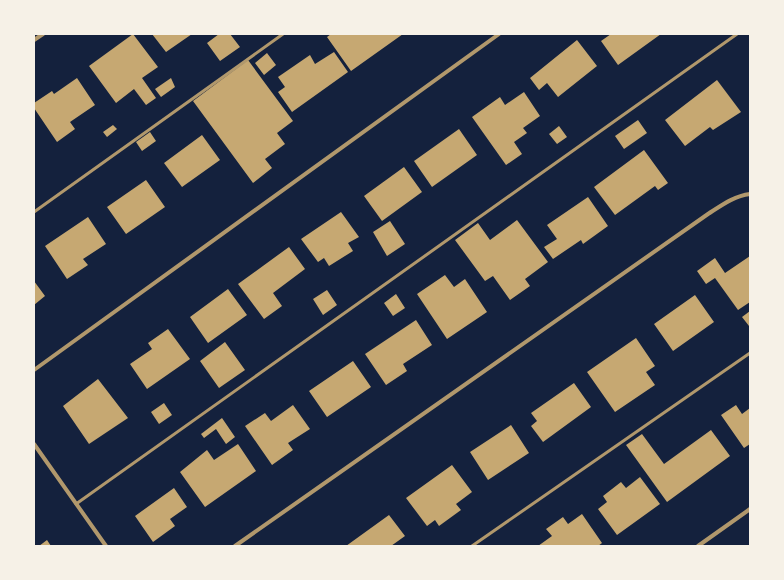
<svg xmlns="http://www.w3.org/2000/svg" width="784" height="580" viewBox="0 0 784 580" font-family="'Space Grotesk',sans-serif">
<rect width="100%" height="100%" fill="#14213d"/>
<path fill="#c6a872" d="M133 34 158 67 142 78 156 98 146 105 134 89 116 103 89 66Z
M152 34H192L166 52Z
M219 34H230L240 47 220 61 207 43Z
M331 34H403L351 71 327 37Z
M611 34H661L618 65 601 41Z
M577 40 597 66 558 97 547 83 539 90 530 78Z
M334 52 348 72 292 112 278 92 285 87 278 77 310 55 315 64Z
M267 53 276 65 264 75 255 63Z
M248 60 293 121 277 133 285 144 265 159 272 168 253 183 193 101Z
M77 78 95 105 70 122 75 129 57 142 34 108V103L52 91 54 94Z
M171 78 175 87 161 97 155 89Z
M717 80 741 112 713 130 710 127 685 146 665 120Z
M524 92 540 116 523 128 527 133 514 142 522 154 506 165 472 117 500 97 505 105Z
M638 120 647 133 624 149 615 136Z
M113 125 117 129 107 137 103 132Z
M559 126 567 137 557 144 549 134Z
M459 129 477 155 432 187 414 161Z
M150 132 156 141 142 151 136 142Z
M202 135 220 160 182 187 164 163Z
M644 150 668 183 658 190 655 186 615 215 594 187Z
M404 167 422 192 382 221 364 196Z
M146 180 165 207 126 234 107 207Z
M588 197 608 226 583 244 581 240 553 259 544 247 557 239 547 225Z
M341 212 359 237 348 243 353 251 329 266 324 258 318 262 301 239Z
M88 217 106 244 83 259 88 265 67 279 45 246Z
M517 220 548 262 525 279 530 286 510 300 493 276 485 281 455 240 478 223 490 240Z
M390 221 405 244 387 256 373 232Z
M289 247 305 269 273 293 282 306 264 319 238 284Z
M750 256V302L738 310 715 278 706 284 697 271 715 258 725 273Z
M445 275 454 287 465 279 487 312 447 339 417 294Z
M34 281 45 296 34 305Z
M228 289 247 315 208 343 190 317Z
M327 290 337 305 323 315 313 299Z
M396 294 405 308 393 316 384 303Z
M695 295 714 322 673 351 654 324Z
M750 311V325L749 326 742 317Z
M416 320 432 345 403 364 407 371 386 385 365 354Z
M168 329 190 359 147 389 130 364 152 349 148 343Z
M636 338 655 366 646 372 655 385 615 412 587 372Z
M225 342 245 370 219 388 200 361Z
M353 361 371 387 327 417 309 391Z
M98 379 128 418 89 444 63 406Z
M574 383 591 407 543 442 531 426 537 421 531 413Z
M164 403 172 415 159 424 151 412Z
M293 405 310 429 288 443 293 450 272 465 245 426 265 413 271 421Z
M736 405 742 414 750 408V444L744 448 721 415Z
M222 418 235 437 226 444 216 429 204 438 201 434Z
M511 425 529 453 488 480 470 452Z
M711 430 730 456 667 502 626 445 642 434 664 464Z
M238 444 256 471 205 507 180 472 207 450 214 460Z
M452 465 472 492 456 504 461 510 439 526 435 520 427 526 406 498Z
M640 477 660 504 617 535 598 509 607 502 603 496 621 482 626 488Z
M174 488 187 507 170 519 175 526 153 542 135 516Z
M582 514 602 543 598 546H538L552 536 546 529 563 517 568 524Z
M389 515 405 536 391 546H346Z
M47 540 51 546H39Z"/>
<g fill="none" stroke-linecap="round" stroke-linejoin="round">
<path stroke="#b1986c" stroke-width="3" d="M34 212 283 34
M76 504 737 34
M472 546 750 353"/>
<path stroke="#b1986c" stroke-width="4" d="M34 40 43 34
M34 370 499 34
M34 444 106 546
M235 546 708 214C722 205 734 196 750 194
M698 546 750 509"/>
</g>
<rect width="784" height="580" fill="none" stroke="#f6f1e7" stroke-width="70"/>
</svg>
